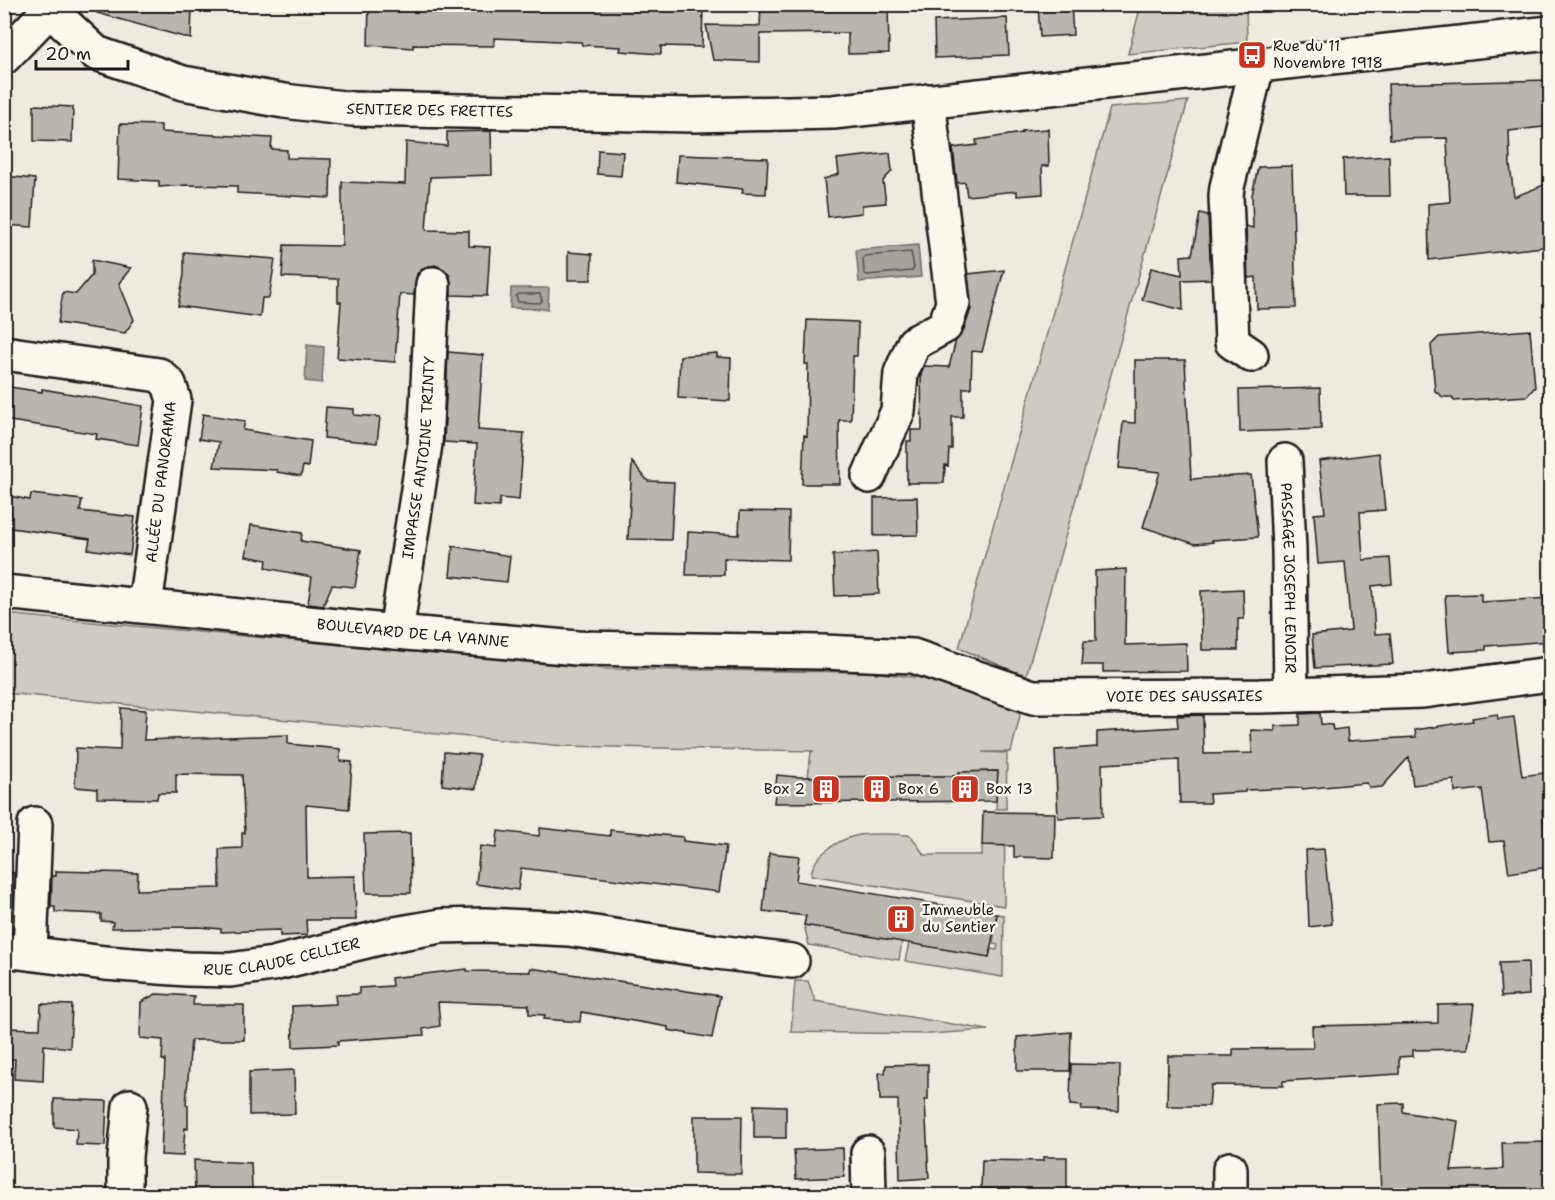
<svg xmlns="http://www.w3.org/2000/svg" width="1555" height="1200" viewBox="0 0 1555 1200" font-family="'Shantell Sans',sans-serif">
<rect width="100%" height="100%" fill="#eeeadf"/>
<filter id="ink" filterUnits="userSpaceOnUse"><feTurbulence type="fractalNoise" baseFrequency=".0167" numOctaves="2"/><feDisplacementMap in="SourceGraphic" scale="12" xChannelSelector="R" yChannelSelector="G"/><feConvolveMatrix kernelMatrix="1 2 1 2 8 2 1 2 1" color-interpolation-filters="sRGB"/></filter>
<g filter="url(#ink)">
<path fill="#ceccc2" stroke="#75746f" stroke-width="1.5" d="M1141 5H1246L1247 42 1128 54Z
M1188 101 1026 676 959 648 1110 108Z
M4 614 569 666 606 669 871 672 921 678 1019 709 1020 716 1011 752H982L1007 753 1006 809H996L997 771 959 772V776L808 777 811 752 814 751 564 746 5 693Z
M1005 828 1004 906 811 875C813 854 841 838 860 835 875 833 892 834 908 835L912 837 924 855H982V845H997Z
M997 914 1004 915 1003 977 905 961 909 943 989 957 991 949 997 950 998 945 993 944Z
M804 925 902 942 899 960 809 945Z
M795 981H808L815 1001 988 1030 929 1034 791 1032Z"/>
<path fill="#a6a39d" stroke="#6f6d69" stroke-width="1.5" d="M918 245 921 277 859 282 856 250Z
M511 288H549L548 309 510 308Z
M307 345 324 347 322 383 305 381Z"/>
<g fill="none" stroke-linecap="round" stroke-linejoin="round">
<path stroke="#535250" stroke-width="1.5" d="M911 252 914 268 912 271 867 275 864 273 863 258 865 256Z
M519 294H540L542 301 540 303 518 302 516 296Z"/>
</g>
<path fill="#b9b6af" stroke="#1c1c1c" stroke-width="1.5" d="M98 4H192L191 39 97 13Z
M369 4 449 7V5L703 4 702 47 661 46V54L620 51 621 47 582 45 581 42 494 38V46L413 45V48L368 45Z
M761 4H888L889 53 848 54V33L760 34V62L713 60 706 25 760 26Z
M1038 4H1071L1073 35 1040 37Z
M1007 18 1009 55 935 58 934 21Z
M1551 80V126L1509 131 1510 165 1514 197 1551 182V246L1429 260 1428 204 1450 202 1447 138 1390 139 1388 84Z
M34 105 73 107 72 142 34 141Z
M120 124 161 125V132L272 138 271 149 287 150V158L331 159 330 198 237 193V186L187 185 159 187V181L118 179Z
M1048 129 1049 166H1042L1043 194 1017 196V191L967 196 965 182 957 183 953 148 977 145 976 140 1022 133V131Z
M491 131 492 175 430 177 426 230 469 231V246L490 247 487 296 451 295 450 276 444 269 435 265 425 267 417 274 414 295 400 294 395 362 337 358 341 302H338V279L282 277 284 245 342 246V182L405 184 406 142 447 146V132Z
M598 150 623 152 621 176 597 174Z
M890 153 892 171 883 181 886 203 862 205V213L828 217 824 179 839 174 837 159Z
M678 155 768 158 766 194 742 193 743 189 676 182Z
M1389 156 1390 196H1344L1343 159Z
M1292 166 1296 308 1257 309 1256 277 1248 278 1246 226 1253 228 1252 195 1258 167Z
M4 176 35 179 32 227 4 225Z
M1200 213 1208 215 1211 279 1182 280 1183 310 1142 300 1151 268 1182 275 1181 256 1192 255Z
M184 252 275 259 269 298H262L260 317 178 306 184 275Z
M568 252 592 254 591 280H568Z
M92 260 131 268 119 283 134 320 125 333 58 323 63 292 76 294 92 275Z
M1004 270 982 352 972 351 971 388H963V417H952V449H949L948 466 945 465 944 483H907V441H911V430H922L921 373 924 366 949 367 956 340 963 332 971 309 968 274Z
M807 320 858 322 857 356H853L851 420H839L840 484H802L804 435 807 436 808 364H805Z
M1530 330 1535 387 1527 396 1454 401 1452 397H1443L1435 391 1431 345 1439 337Z
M448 352 483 355 478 430 524 433 519 500 500 498 499 507 473 505 477 444 444 442Z
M717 353V357L731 358 730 401 678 398 680 356Z
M1135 360H1185L1191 479 1251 475 1258 537 1212 540 1213 542 1195 544 1143 527 1160 472 1119 468 1123 422 1135 423Z
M4 386 42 392V389L143 406 138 445 96 439 97 434 4 420Z
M1320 388 1321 429 1240 432 1239 390Z
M326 407 354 409V415L380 417 377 443 324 438Z
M203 414 245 421 243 430 311 441 308 467 303 466 301 476 277 472V470L214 467 219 442 199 439Z
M1379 453 1385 510 1360 512 1363 560 1390 558 1392 584 1372 586 1375 634 1390 633 1393 664 1315 668 1312 635 1351 631 1345 562 1318 564 1314 514 1325 513 1319 461Z
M632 462 648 481 674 482 671 540 628 539Z
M31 494 82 500 80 511 135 517 130 555 88 549 90 539 4 527V495L30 500Z
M917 497 918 535 874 536V498Z
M740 511 789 512 788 560 724 558V575H686L688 532 739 535Z
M251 525 302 533 301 541 361 550 355 587 332 585 323 606 308 604 312 577 266 568 267 560 246 556Z
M453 546 510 556 507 582 450 576Z
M877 552 879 594 835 596 833 555Z
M1126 569 1125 645 1186 643 1187 671 1103 672V665H1082L1084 641H1096L1095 571Z
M1243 589 1244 619H1238V650H1202L1201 591Z
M1481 594V602L1551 598V641L1486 646V650L1449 652 1445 595Z
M121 708 146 710 144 740 288 735V744L340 749V761L352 762 349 809 306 805 307 877 355 876 356 920H306L307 935 280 936V930L221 932V929L199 927 112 928 113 922 101 921V914L55 912V907H51L52 876H56V871L138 873 137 890 220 888 219 849 242 848V833H245L242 775 176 774V793H158L157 799 97 798V789L75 787 76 748 120 750Z
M1320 713 1321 724 1332 725 1333 730 1347 728 1348 741 1416 737 1415 730 1473 721 1472 718 1497 714 1498 719 1514 717 1522 776 1551 772V809L1542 810 1548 867 1509 873 1504 841 1489 842 1482 789 1455 792 1454 780 1413 785 1409 757 1382 787 1371 788 1366 783 1302 789V788L1245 790V792L1209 794 1210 803H1180L1179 760 1102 764 1103 816 1058 818 1055 750 1097 747V732L1178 727 1177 716 1203 715 1204 754 1252 753 1251 730 1275 731V726L1300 725V714Z
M444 752 479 755 476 789 442 785Z
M998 771 996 801 774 803 777 775 797 777 934 776H959V772Z
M983 812 1055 813 1054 858 1014 857V846L982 845Z
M540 828 610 836V830L683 837V841L726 846 719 892 521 868 518 890 476 884 480 846 496 848 498 831 539 836Z
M410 833 411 893H366L364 834Z
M1324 849 1332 924 1309 927 1306 850Z
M769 853 799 856 796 881 997 914 989 957 804 925 806 916 763 911Z
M4 872 14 873 13 905H4Z
M1528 962 1529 995 1501 997 1499 963Z
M530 968 720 996 712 1038 668 1030V1027L581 1012 580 1022 544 1019 545 1015 529 1014V1005L438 1002 440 1026 423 1029 424 1035 338 1041V1045L293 1047 292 1006 336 1004 335 995 359 994V988L392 986 391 978 467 969V971L530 972Z
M156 994 194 996 193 1005H244V1040H191L186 1105H188V1129L185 1128 183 1156 161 1155 165 1060H162L163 1040 140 1038 141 1002Z
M41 1004 72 1005 70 1048 44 1045 43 1081 14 1079 15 1059H4V1028L40 1029Z
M1474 1004 1468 1049 1413 1050V1056L1399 1057V1074L1283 1081V1086L1211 1085 1209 1106H1167L1168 1056H1233V1049L1313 1048 1312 1026 1438 1023V1005Z
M1071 1032 1070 1071H1017V1037Z
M928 1064V1100H925L929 1178 900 1180 898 1100H880L879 1073H885L886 1065Z
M1071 1064 1120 1065 1119 1111 1081 1110 1082 1106 1070 1105Z
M294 1070 295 1114 249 1115V1072Z
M54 1099 107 1101 105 1146 76 1145 77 1129 54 1127Z
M1403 1103V1112L1458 1121 1451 1171 1503 1169 1502 1143 1551 1142V1196H1381L1378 1104Z
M754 1105 786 1106V1138H754Z
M694 1116H742L741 1174 694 1173Z
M843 1148 844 1177 796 1179 794 1150Z
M1043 1157H1067V1196H1043V1191L981 1188 982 1160 1043 1161Z
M194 1160 251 1163 252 1189 195 1194Z"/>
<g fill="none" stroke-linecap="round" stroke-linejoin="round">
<g stroke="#1c1c1c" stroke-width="38">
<g id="minor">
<path id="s1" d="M50 10 96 53 183 83 284 101 352 109 693 115 833 112 1550 33"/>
<path d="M4 353 159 375 169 384 174 400 145 605"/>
<path d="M1251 355 1232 342 1226 196 1227 187 1257 66"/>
<path id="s2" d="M1285 461 1289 549 1291 695"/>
<path d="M869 476 898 411 901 373 914 343 945 326 953 303 928 101"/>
<path id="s3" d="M4 592 396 632 577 648 823 652 913 656 1033 697 1259 696 1423 691 1550 674"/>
<path id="s4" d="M396 632 425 444 433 284"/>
<path id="s5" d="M4 950 105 963 187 969 230 970 273 964 395 934 441 926 485 925 569 929 717 952 792 961"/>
<path d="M30 953 35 824"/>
<path d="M868 1153 869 1196"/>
<path d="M1230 1169V1196"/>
<path d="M125 1196V1157L130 1106"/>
</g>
</g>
<g stroke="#1c1c1c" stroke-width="38">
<path id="major" d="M4 57 55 4"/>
</g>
<use href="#minor" stroke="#fbf7ec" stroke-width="33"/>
<use href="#major" stroke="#fbf7ec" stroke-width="33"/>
</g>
</g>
<defs>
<g id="bus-square" transform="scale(1.5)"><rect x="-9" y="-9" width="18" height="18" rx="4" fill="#c8321e" stroke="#fbf7ec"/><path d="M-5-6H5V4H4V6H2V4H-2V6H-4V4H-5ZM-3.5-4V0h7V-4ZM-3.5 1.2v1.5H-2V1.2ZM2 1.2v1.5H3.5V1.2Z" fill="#fff"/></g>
<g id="building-square" transform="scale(1.5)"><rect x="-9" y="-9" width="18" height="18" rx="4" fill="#c8321e" stroke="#fbf7ec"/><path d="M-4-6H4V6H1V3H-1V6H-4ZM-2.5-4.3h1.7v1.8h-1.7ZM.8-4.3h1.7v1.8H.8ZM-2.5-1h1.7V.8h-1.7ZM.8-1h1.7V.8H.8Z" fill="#fff"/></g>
</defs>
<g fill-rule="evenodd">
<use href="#bus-square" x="1252" y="55"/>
<use href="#building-square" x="826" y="789"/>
<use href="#building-square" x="877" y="789"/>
<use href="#building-square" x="965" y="789"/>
<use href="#building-square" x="901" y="919"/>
</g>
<g text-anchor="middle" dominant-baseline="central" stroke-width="5" stroke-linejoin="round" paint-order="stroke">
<g font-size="15" fill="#1c1c1c" stroke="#fbf7ec" text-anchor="start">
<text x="1273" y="46">Rue du 11<tspan x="1273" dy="17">Novembre 1918</tspan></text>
<text x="805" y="789" text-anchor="end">Box 2</text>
<text x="898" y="789">Box 6</text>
<text x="986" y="789">Box 13</text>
<text x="922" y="910">Immeuble<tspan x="922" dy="17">du Sentier</tspan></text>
</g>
<g font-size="15" fill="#1c1c1c" stroke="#fbf7ec">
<text stroke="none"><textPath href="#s1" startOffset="404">SENTIER DES FRETTES</textPath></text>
<text stroke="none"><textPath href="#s4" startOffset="176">IMPASSE ANTOINE TRINTY</textPath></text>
<text transform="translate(161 482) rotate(-83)">ALLÉE DU PANORAMA</text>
<text stroke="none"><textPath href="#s2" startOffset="117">PASSAGE JOSEPH LENOIR</textPath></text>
<text stroke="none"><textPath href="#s3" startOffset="411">BOULEVARD DE LA VANNE</textPath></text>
<text stroke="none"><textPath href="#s3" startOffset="1190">VOIE DES SAUSSAIES</textPath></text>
<text stroke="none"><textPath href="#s5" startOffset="280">RUE CLAUDE CELLIER</textPath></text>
</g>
</g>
<rect width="1555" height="1200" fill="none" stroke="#fbf7ec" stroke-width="24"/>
<rect x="12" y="12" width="1531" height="1176" fill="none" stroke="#1c1c1c" stroke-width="2" filter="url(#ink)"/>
<path d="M36 60v9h92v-9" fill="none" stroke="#1c1c1c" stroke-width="3"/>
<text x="45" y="60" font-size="18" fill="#1c1c1c" stroke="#fbf7ec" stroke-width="4.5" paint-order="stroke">20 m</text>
</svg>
